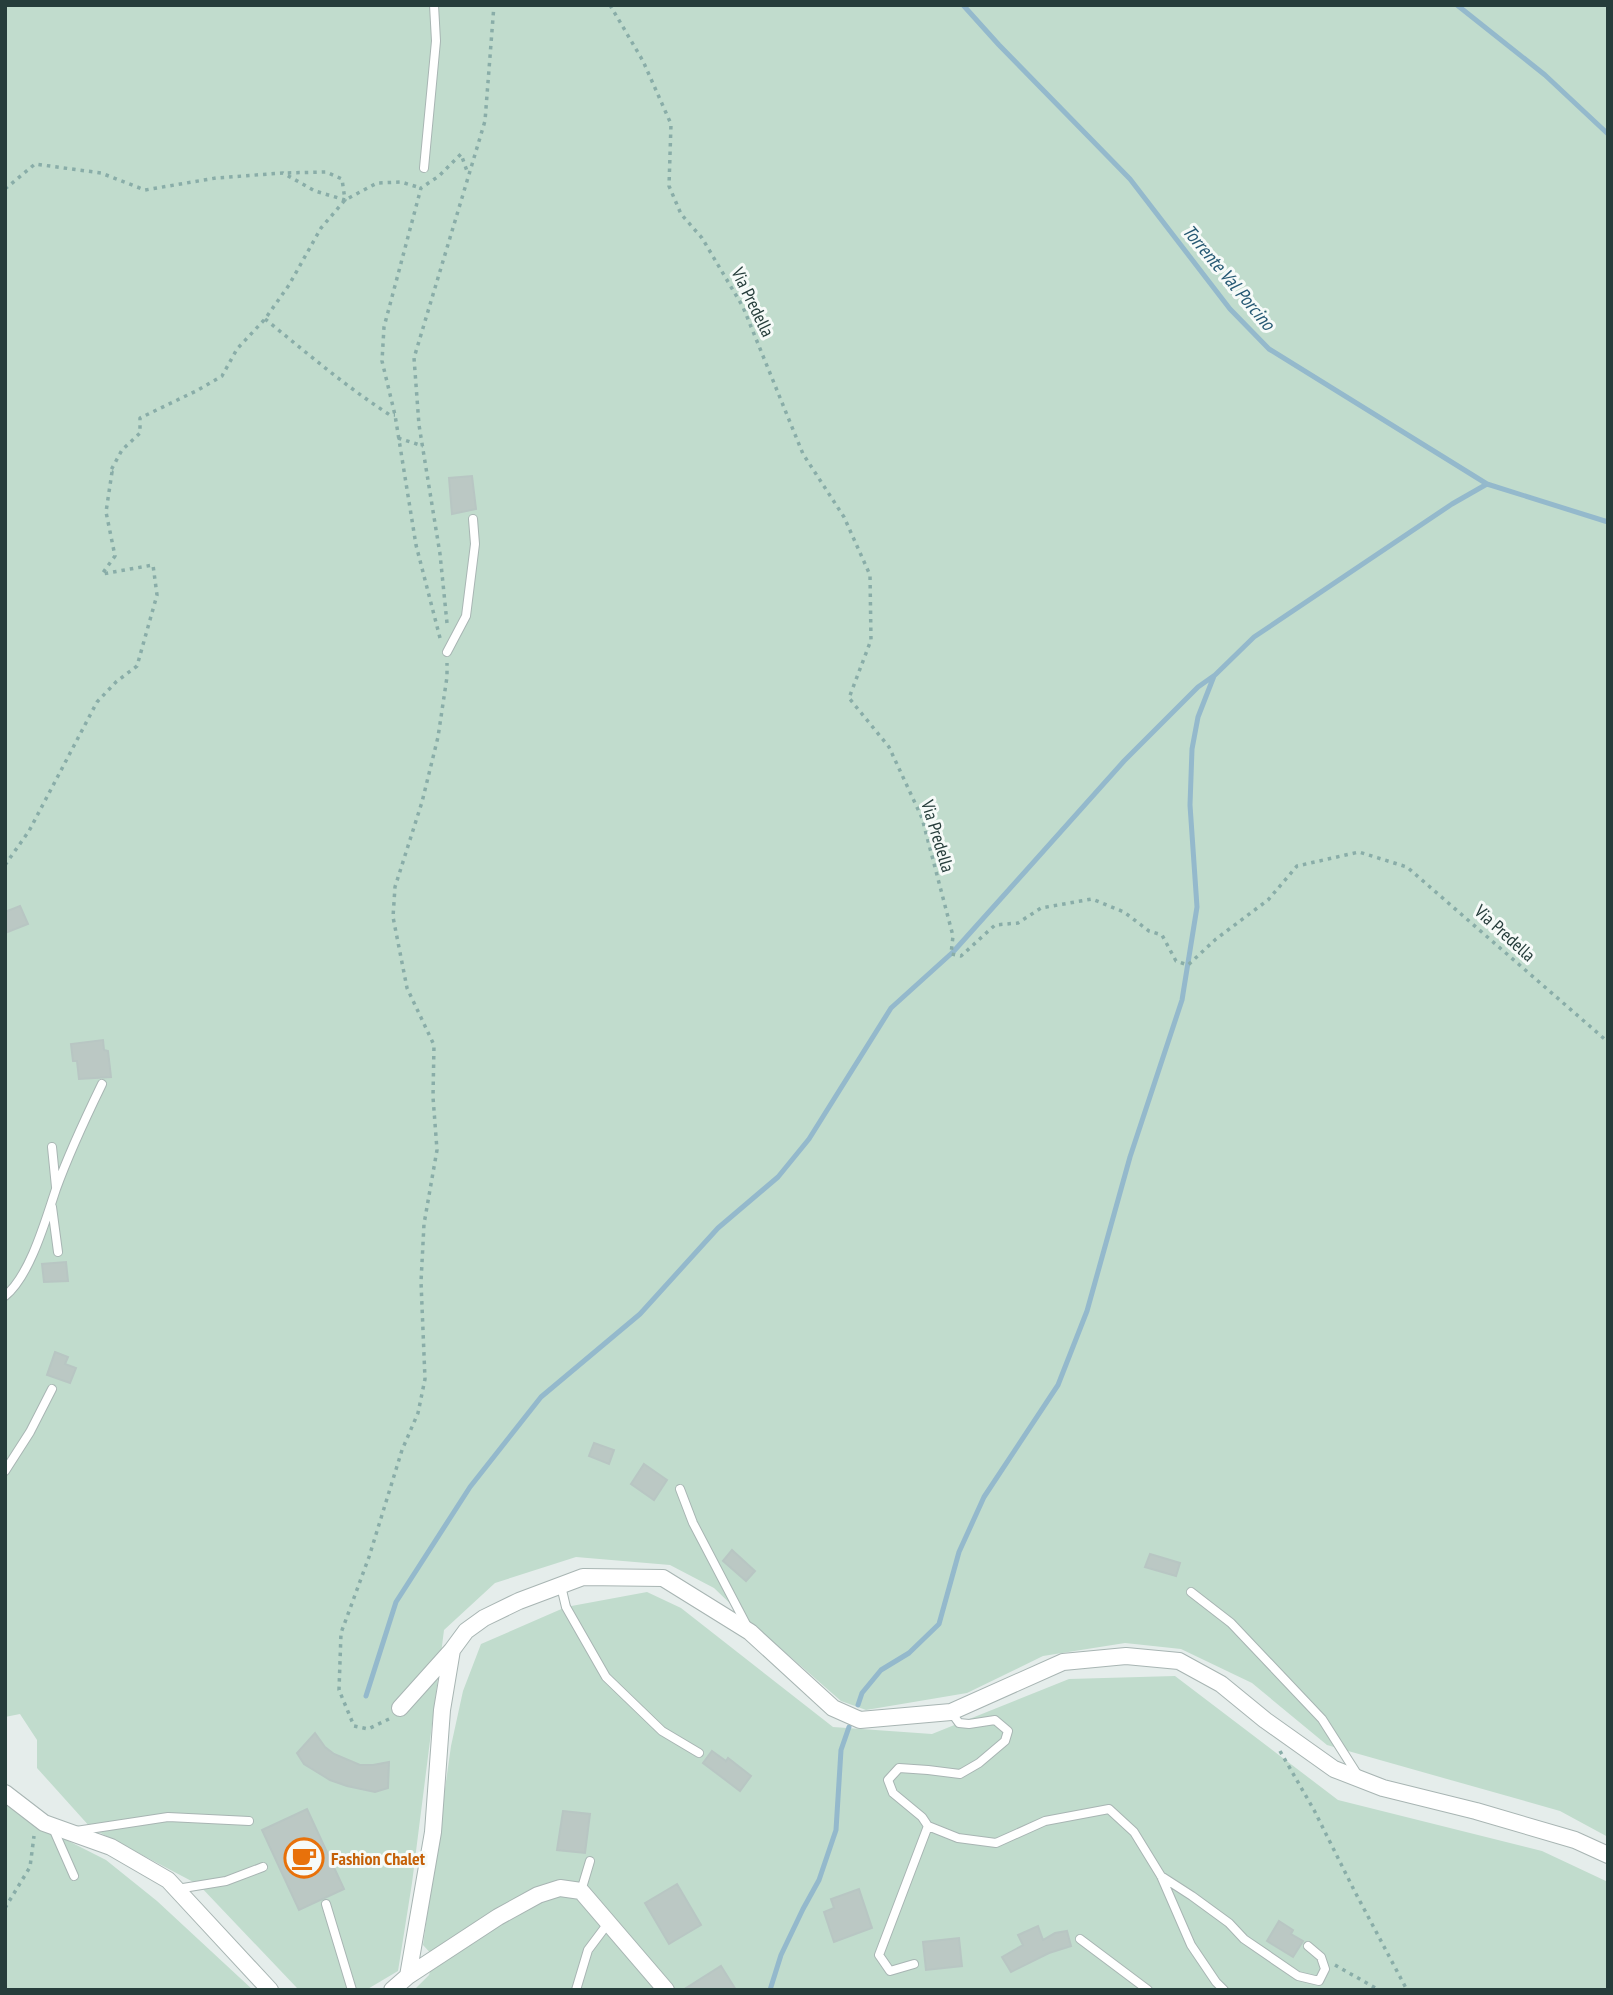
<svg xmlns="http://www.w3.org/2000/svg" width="1613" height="1995" viewBox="0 0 1613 1995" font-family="'PT Sans Narrow',sans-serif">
<rect width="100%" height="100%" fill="#e5edeb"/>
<path fill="#c1dccd" d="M5 5H1608V1837L1560 1811 1327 1745 1252 1683 1181 1649 1125 1643 1043 1656 967 1693 866 1710 841 1701 739 1612 714 1588 670 1565 576 1557 495 1583 444 1630 412 1883 398 1971 366 1990H301L297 1988 199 1885 91 1828 37 1768V1740L20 1714 5 1717Z
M647 1592 681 1608 833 1727 932 1734 1069 1679 1175 1676 1338 1800 1542 1851 1608 1882V1990H414L429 1975 435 1958 423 1945 451 1746 463 1691 481 1644 566 1607Z
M5 1801 29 1821 106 1860 157 1901 253 1990H5Z"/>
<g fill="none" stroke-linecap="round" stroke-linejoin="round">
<path stroke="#94b9cc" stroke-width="5" d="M963 5 999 45 1130 179 1230 309 1269 349 1487 484 1608 522
M1457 5 1545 75 1608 134
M366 1696 396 1602 470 1487 541 1397 640 1314 718 1228 778 1177 809 1139 891 1008 953 952 1124 761 1198 687 1215 675 1254 637 1452 504 1487 484
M858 1705 862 1693 881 1670 909 1653 939 1624 959 1552 984 1497 1058 1385 1087 1311 1130 1157 1182 1000 1197 907 1190 805 1192 749 1198 717 1214 676
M770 1990 781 1955 803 1909 819 1880 836 1830 841 1750 849 1727"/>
</g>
<path fill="#bbc8c4" stroke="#b8c6c3" stroke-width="2" d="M472 476 476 509 452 514 449 478Z
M20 906 28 924 5 933V912Z
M103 1040 104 1050 108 1051 111 1077 79 1079 77 1061H73L71 1044Z
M66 1262 68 1281 44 1282 42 1264Z
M55 1352 68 1357 65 1364 76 1368 70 1383 47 1375Z
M594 1443 614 1450 609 1464 589 1456Z
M644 1464 667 1480 654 1500 631 1484Z
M732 1550 755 1571 746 1581 723 1561Z
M1150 1554 1180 1563 1176 1576 1145 1567Z
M315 1733 325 1747 334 1754 360 1765H373L389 1762 388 1788 375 1792 347 1786 330 1780 304 1764 297 1753Z
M712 1751 726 1761 728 1758 751 1776 740 1791 703 1763Z
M307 1809 344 1889 299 1910 262 1830Z
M563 1811 590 1814 585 1853 557 1850Z
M677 1884 701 1925 669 1944 645 1903Z
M859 1889 872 1928 834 1942 824 1912 834 1908 831 1899Z
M1279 1921 1293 1930 1291 1934 1303 1941 1293 1957 1267 1941Z
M1038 1926 1043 1940 1055 1933 1067 1931 1071 1946 1049 1953 1011 1972 1002 1957 1023 1945 1018 1935Z
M959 1938 962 1966 926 1970 923 1942Z
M721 1966 736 1990H683Z"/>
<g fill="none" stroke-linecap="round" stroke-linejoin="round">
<g stroke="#a8b5b3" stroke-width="10">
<path id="service" d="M424 168 436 41 434 5
M447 652 466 616 475 544 473 519
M52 1147 56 1187
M52 1207 58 1252
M5 1296C30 1276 46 1219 56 1189 69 1153 85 1119 102 1084
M5 1471 30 1432 52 1389
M680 1489 693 1523 748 1628
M561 1586 566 1607 606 1677 662 1731 699 1753
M1191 1592 1231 1623 1322 1719 1357 1774
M951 1712 959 1723 969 1724 995 1720 1008 1731 1005 1741 979 1763 960 1774 928 1770 899 1768 888 1780 893 1793 922 1817 928 1826 958 1838 996 1843 1045 1821 1109 1809 1134 1832 1161 1876 1191 1945 1216 1982 1224 1990
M52 1826 74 1876
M76 1831 168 1817 249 1821
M1161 1876 1192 1896 1229 1923 1244 1939 1298 1976 1319 1981 1325 1969 1321 1957 1308 1946
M177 1889 226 1881 263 1867
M581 1891 590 1861
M326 1904 352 1990
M1080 1939 1148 1990
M914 1964 890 1971 879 1955 928 1826
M576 1990 588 1950 609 1922"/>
</g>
<g stroke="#a8b5b3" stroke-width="18">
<path id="minor" d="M400 1708 452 1650
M5 1793 44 1823 111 1847 168 1880 270 1990
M408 1976 433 1832 442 1710 452 1650 466 1631 484 1618 519 1601 583 1577 663 1578 750 1632 833 1708 860 1720 951 1712 1063 1662 1126 1656 1179 1661 1221 1684 1265 1720 1334 1769 1383 1788 1476 1811 1575 1840 1608 1855
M392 1990 408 1976 498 1917 538 1895 560 1888 581 1891 666 1990"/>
</g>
<path stroke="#89ada8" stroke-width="3.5" stroke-dasharray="3.5 5" stroke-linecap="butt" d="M610 5 643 61 671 124 669 186 681 214 702 238 743 307 803 454 844 517 870 575 871 640 849 698 889 747 922 818 953 936 951 954 961 956 995 925 1018 923 1041 908 1092 899 1124 912 1149 931 1162 935 1176 961 1188 965 1216 939 1268 900 1297 866 1359 852 1407 867 1608 1042
M5 189 35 164 101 173 145 190 216 178 283 173 315 191 345 200 342 179 326 172 283 173
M265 319C307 353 345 386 390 415H395
M398 438 423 446
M447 623 440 554 419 425 414 358 485 121 494 5
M440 638 416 545 395 415 382 361 384 327 421 188 439 176 461 154 468 174
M5 865 29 831 97 702 116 682 137 666 157 595 153 565 102 574 115 556 106 512 112 472H110L122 450 140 433V418L196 391 222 376 237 349 265 319 289 285 321 228 345 200 377 183 401 182 421 188
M389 1719 368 1729 354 1726 339 1690 341 1633 369 1557 402 1450 418 1413 425 1379 421 1282 424 1224 437 1150 433 1097 434 1045 407 988 393 917 395 887 422 802 438 737 447 677V663
M1280 1751 1314 1810 1354 1890 1407 1990
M5 1908 30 1867 34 1836
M1335 1965 1379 1990"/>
<use href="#service" stroke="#fff" stroke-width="8"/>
<use href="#minor" stroke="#fff" stroke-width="16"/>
</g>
<defs>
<g id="cafe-ring" transform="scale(2.0125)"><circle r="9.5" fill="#f6faf8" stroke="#e8710a" stroke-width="1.5"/><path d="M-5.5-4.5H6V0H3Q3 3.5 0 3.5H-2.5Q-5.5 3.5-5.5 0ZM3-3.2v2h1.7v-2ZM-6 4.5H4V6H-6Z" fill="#e8710a"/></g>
</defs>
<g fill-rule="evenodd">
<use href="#cafe-ring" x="304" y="1858"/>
</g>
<g text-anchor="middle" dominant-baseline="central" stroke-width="6" stroke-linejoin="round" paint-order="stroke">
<g font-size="18" fill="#263d3b" stroke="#f6faf8">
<text transform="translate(753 302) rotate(64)">Via Predella</text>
<text transform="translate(938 836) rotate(73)">Via Predella</text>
<text transform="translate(1505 933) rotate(42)">Via Predella</text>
</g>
<g font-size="18" font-weight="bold" fill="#c56008" stroke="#f6faf8" text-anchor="start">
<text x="331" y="1858">Fashion Chalet</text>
</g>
<g font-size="19" font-style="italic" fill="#265974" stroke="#f6faf8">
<text transform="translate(1229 277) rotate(50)">Torrente Val Porcino</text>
</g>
</g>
<rect width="1613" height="1995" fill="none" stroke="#263d3b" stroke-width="14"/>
</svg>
